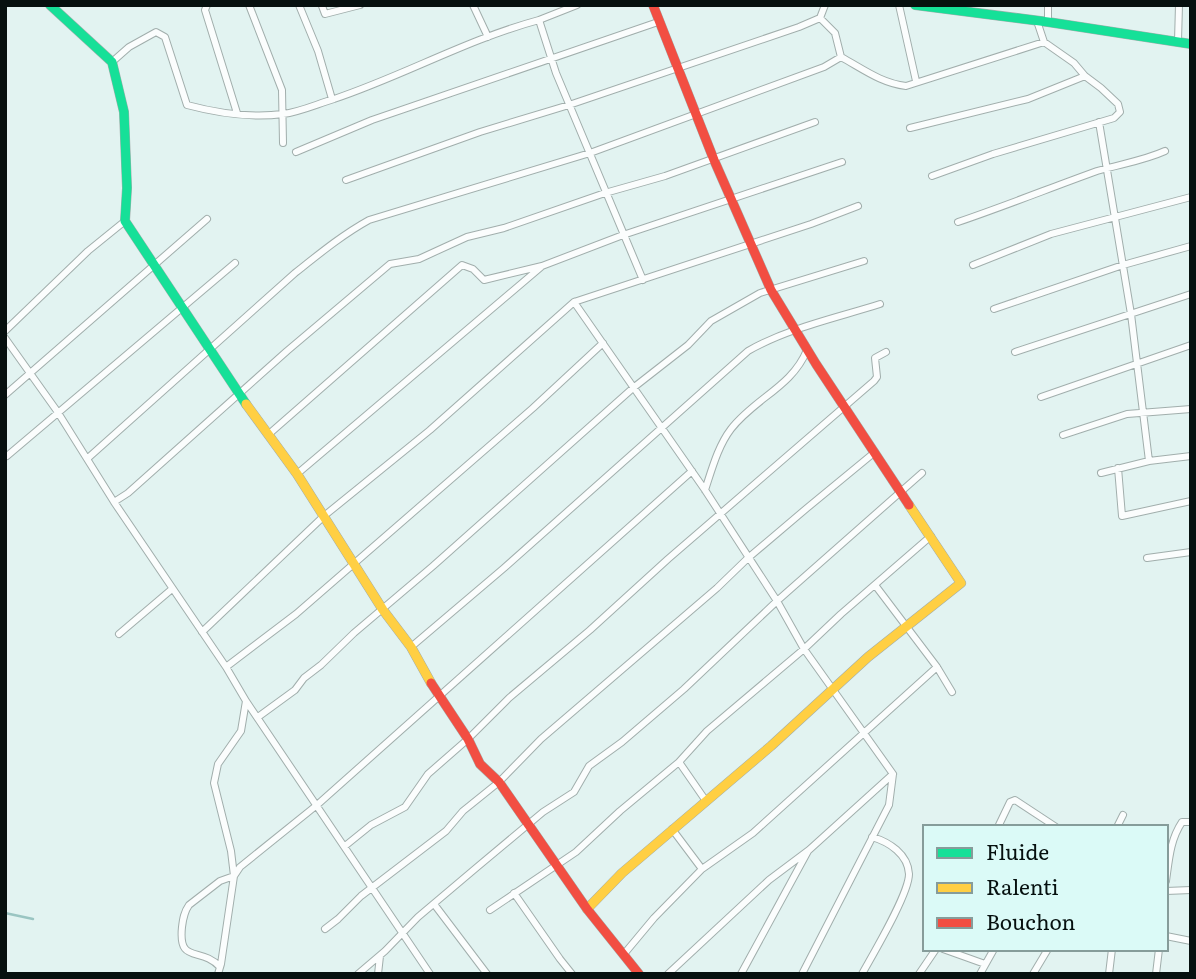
<svg xmlns="http://www.w3.org/2000/svg" width="1196" height="979" viewBox="0 0 1196 979" font-family="Literata,serif">
<rect width="100%" height="100%" fill="#e2f3f1"/>
<g fill="none" stroke-linecap="round" stroke-linejoin="round">
<path stroke="#9ac5c2" stroke-width="2.5" d="M5 913 33 919"/>
<g stroke="#a1aeac" stroke-width="8">
<path id="street" d="M207 5 205 10 237 113
M249 5 282 90 283 143
M299 5 318 51 332 99
M473 5 488 37
M577 5 539 20 556 73 643 280
M899 5 916 81
M1048 5V22
M322 6 325 14 360 5
M1178 41 1179 5
M841 57C863 69 881 83 906 86L1044 42
M112 62 129 47 156 32 165 37 187 105C217 113 252 118 283 114 300 112 317 104 334 99 403 76 468 39 539 20
M1099 122 1131 314 1149 461
M910 128 1028 99 1085 76
M296 152 372 120 658 22
M932 176 993 154 1114 118 1120 112 1118 104 1101 88 1085 76 1074 63 1044 42 1037 21
M346 180 480 132 569 105 799 27 820 18 825 5
M958 222C1005 206 1050 188 1097 171 1120 164 1143 161 1165 151
M973 265 1051 234 1191 197
M574 302 705 490 777 601 804 649 893 774 889 805 802 974
M994 309 1123 265 1191 246
M5 331 88 251 125 221
M5 338 57 411 114 502 226 667 246 701 241 731 218 764 214 783 231 851 234 876 221 964 218 974
M1015 352 1191 294
M5 395 207 219
M1041 397 1191 345
M269 434 462 265 473 269 484 280 542 266 623 235 842 162
M1063 435 1127 414 1191 409
M7 456 235 263
M88 458 295 273C319 254 342 235 369 220L590 153 824 67 841 57 835 33 820 18
M1118 468 1122 516 1191 501
M1101 473 1149 461 1191 456
M297 474 541 267
M705 490C712 469 718 446 731 429 755 398 792 387 807 350
M114 502 128 493 287 351 390 264 419 259 467 237 504 228 605 193 665 176 815 122
M1147 558 1191 552
M875 585 937 667 952 692
M202 632 324 516 430 430 574 302 811 224 858 206
M119 634 172 589
M411 647 504 568 748 351C788 328 836 318 880 304
M226 667 296 614 533 408 603 343
M246 701 430 974
M258 717 295 690 304 678 321 665 354 633 433 566 633 388 688 345 711 321 760 293 864 261
M679 762 706 801
M998 827 1010 802 1015 800 1056 827
M1117 827 1123 815
M672 829 702 869
M345 846 371 825 405 807 428 774 468 739 509 698 590 630 668 559 874 381 877 377 875 358 886 352
M1166 881C1169 860 1170 840 1182 822H1191
M1166 891 1191 890
M514 893 560 959 572 974
M434 904 487 974
M490 910 576 852 620 811 679 762 707 731 804 649 841 614 931 536
M325 929 338 919 361 896 446 831 463 811 499 782 541 739 717 588 748 558 807 508 875 452
M1166 936 1191 941
M943 949 985 964
M624 954 654 918 702 869 753 833 937 667
M220 967C201 946 178 965 182 927 183 919 184 912 189 905L220 881 234 876 240 867 317 805 692 471
M358 974 385 951 418 917 476 868 543 812 574 792 589 766 622 742 684 689 777 601 922 473
M378 974 380 956
M668 974 769 880 809 850 893 774
M741 974 808 851
M862 974C873 954 909 894 909 874 908 854 889 842 872 837
M919 974 936 949
M980 974 994 949
M1033 974 1048 949
M1109 974 1112 949
M1156 974 1159 949"/>
</g>
<g stroke="#a1aeac" stroke-width="10">
<path id="fast" d="M50 5 112 62 124 112 127 188 125 221 246 404
M915 5 1048 22 1191 44"/>
</g>
<g stroke="#a1aeac" stroke-width="10">
<path id="slow" d="M246 404 297 474 383 610 411 647 431 683
M587 909 622 873 771 746 868 657 961 583 909 505"/>
</g>
<g stroke="#a1aeac" stroke-width="10">
<path id="jam" d="M653 5 714 160 771 290 816 364 909 505
M431 683 468 739 480 764 499 782 587 909 639 974"/>
</g>
<use href="#street" stroke="#fbfdfd" stroke-width="6"/>
<use href="#fast" stroke="#16e098" stroke-width="9"/>
<use href="#slow" stroke="#ffcf43" stroke-width="9"/>
<use href="#jam" stroke="#f24e42" stroke-width="9"/>
</g>
<rect width="1196" height="979" fill="none" stroke="#06100f" stroke-width="14"/>
<rect x="923" y="825" width="245" height="126" fill="#dbfaf7" stroke="#869c9a" stroke-width="2"/>
<rect x="937" y="848" width="35" height="10" fill="#16e098" stroke="#869c9a" stroke-width="2"/>
<text x="986" y="860" font-size="21" fill="#06100f">Fluide</text>
<rect x="937" y="883" width="35" height="10" fill="#ffcf43" stroke="#869c9a" stroke-width="2"/>
<text x="986" y="895" font-size="21" fill="#06100f">Ralenti</text>
<rect x="937" y="918" width="35" height="10" fill="#f24e42" stroke="#869c9a" stroke-width="2"/>
<text x="986" y="930" font-size="21" fill="#06100f">Bouchon</text>
</svg>
